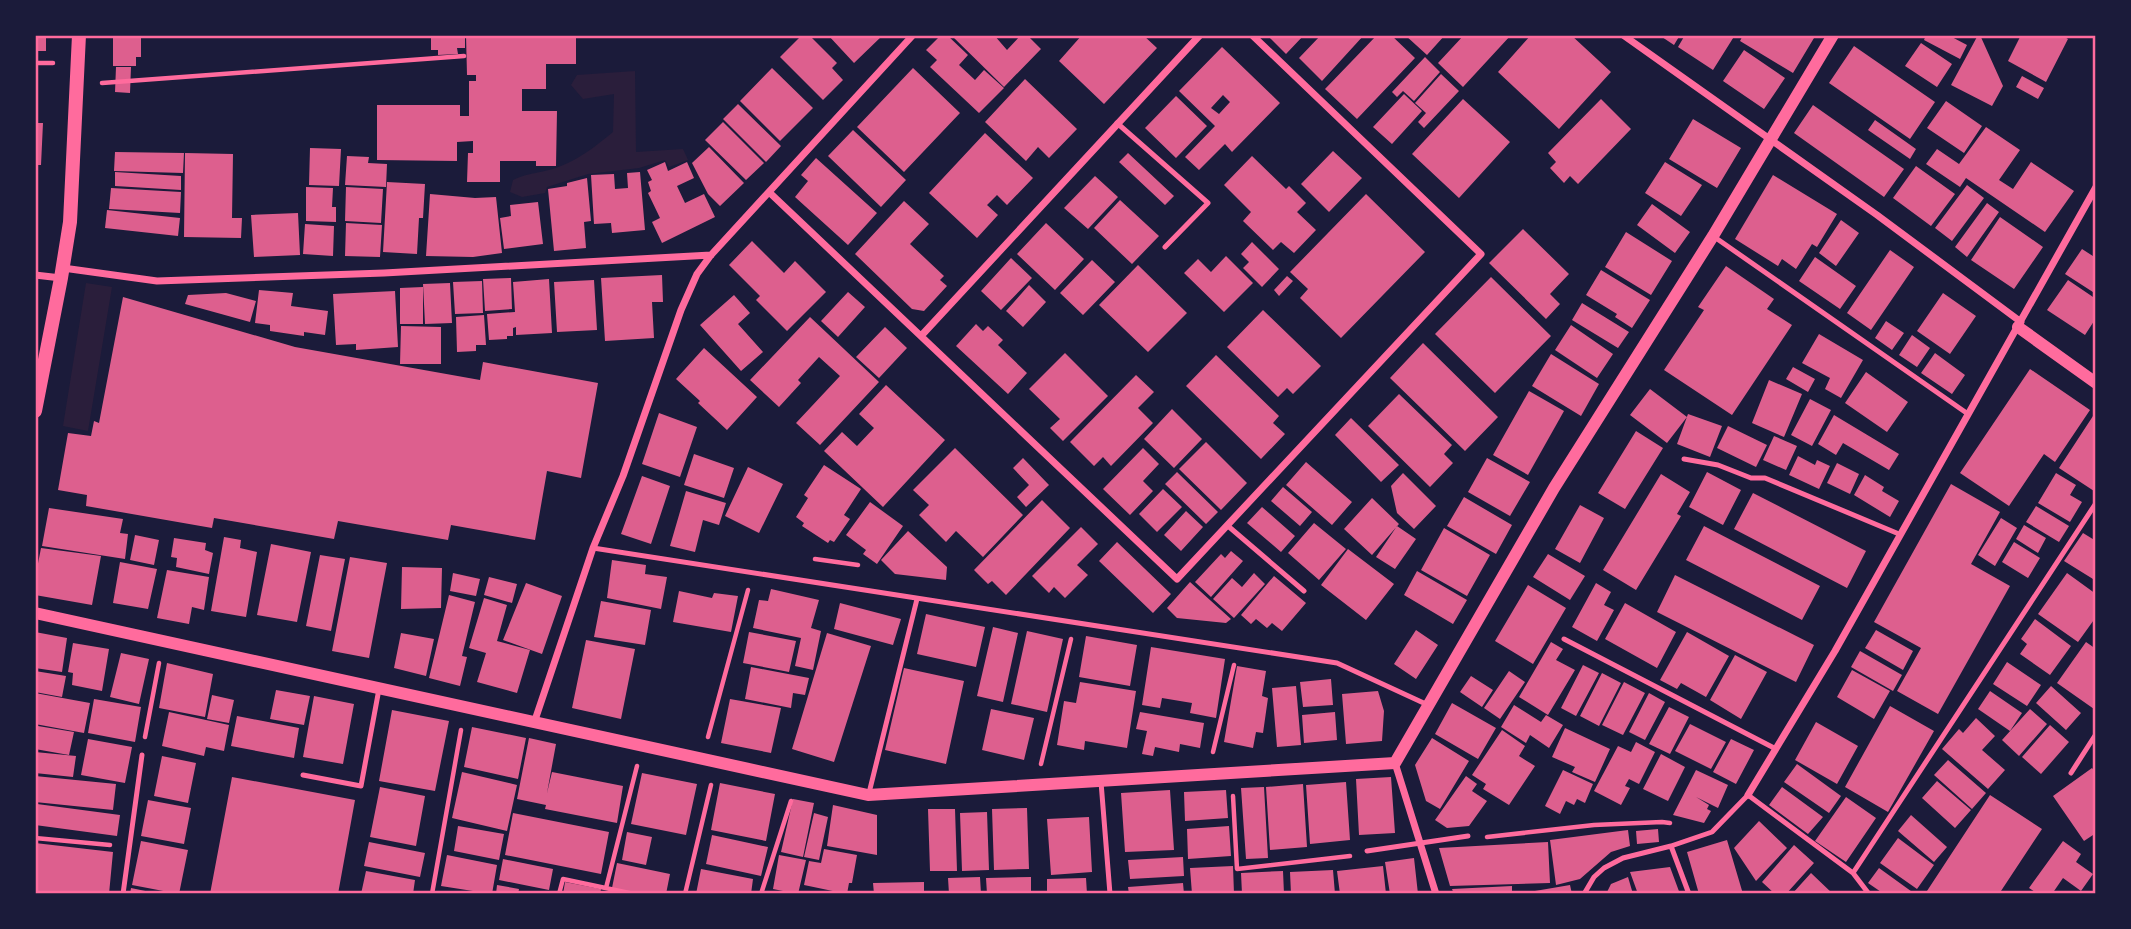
<svg xmlns="http://www.w3.org/2000/svg" width="2131" height="929" viewBox="0 0 2131 929" font-family="Rubik,sans-serif">
<rect width="100%" height="100%" fill="#1b1b3a"/>
<path fill="#2a1e3b" d="M635 71 636 152 683 149 688 160 669 167 665 160 639 168 588 174 547 187 545 193 522 197 510 192 513 180C528 172 545 173 561 166 580 159 597 145 613 132L614 94 583 99 571 85 577 75Z
M86 283 112 287 88 431 63 426Z"/>
<path fill="#dd5f8e" fill-rule="evenodd" d="M35 35H46V51H35Z
M113 35H141V57H136V66H113Z
M431 35H465V48H457L458 54 438 55V50H431Z
M466 35H565V38H576V64H546V89H522V111H557L556 166H536V161H500V182H467L468 153H473V141L457 142V161L377 160V105H460V116H469V81H476V75H467Z
M802 35H809L837 63 832 68 843 80 823 100 780 57Z
M828 35H883L854 63Z
M941 35H947L968 55 959 65 975 80 984 70 1004 88 979 113 930 67 937 60 926 50Z
M951 35H994L1007 50 1021 35H1027L1041 49 1004 87Z
M1082 35H1143L1157 48 1104 104 1059 61Z
M1267 35H1304L1286 54Z
M1321 35H1364L1322 81 1299 58Z
M1377 35H1391L1415 58 1357 119 1325 89Z
M1405 35H1445L1427 55Z
M1464 35H1511L1463 87 1438 63Z
M1531 35H1571L1611 72 1559 129 1498 72Z
M1659 35H1680L1674 45Z
M1685 35H1735L1713 70 1678 47Z
M1743 35H1808L1814 38 1793 73 1740 41Z
M1926 35H1948L1967 45 1960 59 1924 40Z
M1978 35H1980L2003 86 1992 106 1951 85Z
M2021 35H2061L2068 39 2046 82 2008 61Z
M1921 43 1952 64 1937 87 1905 66Z
M1854 46 1935 102 1910 139 1829 83Z
M1222 47 1280 103 1232 152 1225 144 1199 170 1185 157 1215 126 1179 91ZM1223 95 1230 102 1219 114 1211 108Z
M1744 50 1785 78 1764 109 1723 81Z
M1425 57 1440 72 1414 101 1403 91 1397 97 1392 92Z
M116 67H131L130 93 115 92Z
M772 68 813 108 780 141 740 101Z
M913 68 960 113 904 172 857 127Z
M1441 74 1459 91 1424 128 1418 122 1426 113 1415 103Z
M2022 76 2044 88 2038 99 2016 87Z
M1025 79 1077 129 1049 158 1038 147 1026 161 985 122Z
M1404 94 1422 111 1392 144 1373 127Z
M1176 96 1207 126 1176 158 1145 128Z
M1463 99 1510 142 1459 198 1412 154Z
M1601 99 1631 129 1578 184 1570 176 1564 183 1550 168 1556 162 1548 153Z
M1946 101 1982 126 1964 153 1927 128Z
M738 104 781 146 766 162 723 119Z
M1813 105 1904 169 1884 197 1794 133Z
M1693 119 1741 148 1717 188 1669 159Z
M1875 120 1916 149 1910 159 1868 130Z
M723 122 764 163 746 180 705 140Z
M35 123H43L41 165H35Z
M1986 127 2020 150 1999 180 2013 189 2031 162 2074 191 2045 232 1966 178 1960 187 1926 164 1937 149 1959 164Z
M853 130 906 180 881 207 828 156Z
M985 133 1033 178 1007 205 997 195 987 205 998 215 977 238 929 193Z
M709 147 744 183 720 206 708 194 692 163Z
M310 148 341 149 339 186 309 185Z
M1333 151 1362 178 1329 212 1301 184Z
M115 152 184 153 183 173 114 171Z
M185 153 233 154 232 218H242L241 238 184 237Z
M1128 153 1174 196 1165 205 1119 162Z
M347 156 369 157 368 163 387 164 386 187 345 185Z
M1252 156 1286 189 1289 186 1306 203 1297 212 1316 230 1294 253 1281 242 1273 250 1243 221 1251 212 1224 185Z
M816 158 877 213 848 245 795 197 808 181 801 175Z
M665 162 668 171 687 162 694 178 677 186 685 203 704 194 715 217 662 243 652 222 660 218 648 193 651 191 648 182 652 180 647 170Z
M1665 162 1702 185 1681 216 1645 193Z
M1916 166 1955 194 1931 226 1893 198Z
M115 172 181 176V190L115 186Z
M640 172 645 230 612 233 611 223 594 224 591 175 614 174 615 189 628 188 627 173Z
M1773 175 1837 214 1817 247 1812 244 1796 269 1782 259 1778 266 1735 239Z
M1095 176 1118 197 1088 229 1064 208Z
M587 178 591 221 584 222 586 248 554 251 548 189 567 186V183Z
M387 182 425 184 423 218H419L417 254 383 252Z
M1967 185 1984 198 1952 241 1935 228Z
M306 187 333 188 332 207H336V222L306 221Z
M346 187 383 189 381 223 345 221Z
M111 188 181 192 180 213 109 209Z
M430 194 475 198 496 197 502 253 473 257 426 256Z
M1366 194 1425 252 1341 338 1300 298 1308 289 1290 272Z
M1120 200 1159 236 1132 264 1094 228Z
M904 201 929 224 910 244 944 276 940 280 947 286 924 311 912 309 855 254Z
M538 202 543 244 504 249 500 218 511 216 510 205Z
M1987 203 1999 212 1967 257 1955 247Z
M1652 204 1690 232 1675 253 1637 225Z
M107 210 180 218 178 236 105 228Z
M298 213 300 255 254 257 251 215Z
M2000 217 2043 247 2014 289 1971 260Z
M1841 220 1859 233 1836 266 1819 253Z
M346 223 382 225 380 257 345 256Z
M1046 223 1084 259 1055 290 1017 254Z
M305 224 334 226 333 256 303 254Z
M1523 229 1569 274 1550 294 1560 304 1546 319 1489 263Z
M1626 232 1672 261 1651 295 1605 267Z
M752 241 784 273 795 261 826 292 787 331 756 300 760 296 729 265Z
M1252 242 1279 269 1262 287 1243 268 1249 262 1241 254Z
M2082 249 2096 258V294L2065 274Z
M1890 250 1914 267 1871 330 1847 313Z
M1226 256 1253 283 1224 312 1184 273 1198 259 1211 272Z
M1815 257 1856 286 1840 309 1799 281Z
M1011 258 1032 278 1001 310 981 291Z
M1092 260 1115 282 1083 315 1060 293Z
M1138 265 1187 313 1148 352 1099 305Z
M1726 266 1774 299 1767 309 1792 325 1732 415 1664 370 1704 310 1698 307Z
M1601 270 1650 300 1632 328 1615 317 1617 314 1586 295Z
M662 275 663 302H652L654 338 605 341 601 278Z
M1287 276 1293 281 1279 296 1274 290Z
M1491 277 1551 336 1495 393 1435 334Z
M511 278 512 309 485 311 483 279Z
M549 279 552 333 516 335V327L513 328V336H507V339L489 340 487 314 515 312 513 282Z
M594 280 597 330 557 332 554 282Z
M2068 280 2096 299V318L2085 335 2047 310Z
M482 281 483 313 455 314 453 282Z
M450 283 452 323 425 324 423 284Z
M1029 285 1046 302 1023 327 1006 311Z
M423 287V324H400V288Z
M259 290 293 293 291 306 328 311 325 335 304 332V336L270 331V325L255 323Z
M395 291 398 347 356 350V344L336 345 333 294Z
M848 292 865 307 838 337 821 321Z
M226 293 256 301 250 322 185 304 188 295Z
M1943 293 1976 316 1950 354 1917 331Z
M734 295 750 313 738 324 763 352 741 371 700 325Z
M123 297 295 347 480 380 483 362 598 383 581 478 547 471 535 540 451 525 448 540 338 521 334 539 214 518 212 528 86 506 87 495 58 490 68 433 91 436 94 421 99 423Z
M1582 303 1629 332 1618 348 1572 320Z
M1263 310 1321 366 1293 394 1287 388 1278 397 1227 347Z
M484 315 486 345H476V351L457 352 456 317Z
M810 317 879 382 820 445 796 423 840 376 819 357 798 380 801 383 779 407 750 380Z
M1886 321 1904 333 1892 350 1875 338Z
M976 324 983 331 988 326 1003 340 998 345 1027 373 1008 394 956 346Z
M1571 325 1613 354 1597 378 1555 350Z
M401 326 441 327V364H400Z
M885 327 907 348 879 378 856 357Z
M1819 334 1863 360 1841 398 1825 389 1830 378 1802 363Z
M1912 335 1930 348 1917 367 1899 355Z
M1423 343 1498 417 1465 451 1390 378Z
M704 348 757 397 727 430 698 403 700 401 676 379Z
M1065 353 1108 396 1063 441 1050 428 1060 419 1029 389Z
M1935 353 1965 375 1952 394 1921 373Z
M1551 354 1599 384 1581 416 1532 386Z
M1216 355 1279 416 1273 423 1285 434 1261 459 1186 386Z
M1793 367 1815 379 1808 392 1786 379Z
M2030 369 2090 410 2055 462 2044 454 2009 506 1960 473Z
M1866 372 1908 402 1887 432 1845 403Z
M1136 375 1154 392 1138 408 1153 423 1111 466 1103 457 1094 466 1070 442Z
M1769 380 1802 394 1784 437 1752 423Z
M886 385 945 440 883 507 824 451 842 432 857 446 874 428 859 414Z
M1650 389 1687 417 1667 443 1630 415Z
M1529 391 1564 411 1528 475 1493 455Z
M1399 394 1452 445 1444 454 1453 463 1430 487 1368 426Z
M1810 399 1831 410 1812 446 1791 435Z
M1172 409 1202 439 1174 468 1144 439Z
M659 413 697 427 680 477 642 464Z
M1688 414 1722 426 1710 457 1677 444Z
M1834 415 1899 454 1889 470 1843 443 1836 455 1818 444Z
M2093 416 2096 418V488L2094 491 2059 468Z
M1351 418 1399 465 1381 482 1335 435Z
M1728 426 1767 445 1756 467 1717 448Z
M1636 431 1663 448 1625 509 1598 493Z
M1774 436 1797 446 1786 470 1763 460Z
M1206 442 1247 483 1221 510 1179 469Z
M955 448 1023 515 983 557 956 531 946 542 919 515 929 505 913 490Z
M1143 448 1159 464 1143 481 1153 491 1130 515 1103 489Z
M694 454 734 468 724 498 684 485Z
M1798 456 1815 465 1817 460 1830 466 1819 489 1789 475Z
M1023 458 1049 485 1026 507 1017 497 1029 485 1013 468Z
M1487 458 1530 482 1510 516 1468 492Z
M1306 462 1352 502 1332 525 1286 485Z
M1837 463 1859 474 1850 494 1827 483Z
M824 465 861 489 844 515 850 519 834 542 830 540 828 543 802 526 804 523 796 517 808 498 804 495Z
M748 467 783 484 759 533 725 516Z
M1177 472 1218 512 1206 524 1165 484Z
M1707 472 1741 490 1723 525 1689 507Z
M1403 473 1436 506 1414 529 1397 513 1391 486Z
M2056 473 2076 485 2070 495 2082 502 2070 522 2038 503Z
M1661 474 1690 492 1677 514 1681 516 1636 590 1603 570Z
M1865 475 1884 487 1882 491 1899 501 1890 517 1854 495Z
M642 476 670 486 651 544 621 534Z
M1951 484 2000 512 1971 564 2010 586 1938 714 1897 691 1921 648 1874 622Z
M1283 487 1312 512 1300 526 1271 501Z
M1163 489 1182 507 1157 532 1139 514Z
M686 491 726 503 719 525 703 520 695 552 670 546Z
M1753 493 1866 551 1847 588 1734 529Z
M1464 497 1512 525 1496 554 1447 526Z
M1372 498 1399 524 1372 555 1344 529Z
M1042 500 1070 528 1006 595 992 581 988 584 974 570Z
M870 502 903 526 877 564 863 554 866 550 846 535Z
M1580 505 1604 518 1580 563 1555 549Z
M2036 506 2069 526 2059 542 2026 522Z
M1262 507 1295 536 1281 552 1247 523Z
M49 508 123 519 120 533 128 534 125 559 42 546Z
M1186 511 1203 527 1181 551 1164 535Z
M2001 518 2017 528 1995 566 1978 555Z
M1314 523 1346 549 1319 580 1288 553Z
M2024 525 2046 538 2038 553 2016 539Z
M1397 526 1416 539 1395 569 1376 557Z
M1704 526 1820 586 1802 620 1686 560Z
M1081 527 1098 544 1077 565 1088 575 1065 598 1054 587 1049 593 1032 576Z
M1444 528 1490 555 1467 596 1421 570Z
M908 531 947 567 946 580 895 574 881 560Z
M2083 533 2096 541V574L2093 579 2064 561Z
M135 535 159 540 154 565 130 560Z
M224 537 241 540 240 548 257 552 246 617 211 611Z
M174 538 206 543 205 550 213 553 209 574 176 567 177 558 171 557Z
M1117 542 1171 594 1153 613 1099 561Z
M2014 542 2040 558 2028 578 2002 562Z
M271 544 311 552 297 622 257 615Z
M41 548 101 556 92 605 35 595V579Z
M1348 549 1394 584 1366 620 1321 585Z
M1231 551 1243 561 1211 597 1195 582 1221 554 1225 558Z
M1548 554 1585 576 1570 600 1533 577Z
M320 555 345 559 331 631 306 626Z
M350 557 387 563 369 658 332 651Z
M612 560 646 565 645 574 667 577 661 609 607 598Z
M120 562 157 569 148 609 113 603Z
M402 567 442 568 441 608 401 609Z
M167 570 209 577 204 610 192 607 189 624 157 618Z
M1417 571 1467 600 1453 624 1404 595Z
M453 573 480 579 476 596 450 591Z
M1254 573 1265 584 1234 618 1213 599 1232 578 1242 587Z
M2067 573 2096 594V617L2078 642 2038 614Z
M1675 575 1814 645 1796 682 1657 612Z
M1274 576 1306 603 1282 631 1272 623 1267 628 1256 619 1251 624 1241 615Z
M489 577 517 584 512 603 484 595Z
M1190 582 1231 619 1226 623 1177 618 1167 608Z
M526 583 562 596 542 654 503 640Z
M1596 583 1611 592 1604 605 1614 610 1597 641 1572 627Z
M1528 585 1566 608 1533 664 1495 641Z
M771 589 819 600 811 628 821 631 813 670 795 666 801 638 753 628 759 600 768 601Z
M679 591 712 598 714 593 738 596 731 632 673 622Z
M449 595 475 602 462 656 467 657 460 686 429 678Z
M484 598 507 605 497 641 530 650 517 693 477 682 486 653 469 648Z
M601 601 651 610 645 645 594 637Z
M840 603 901 619 893 645 834 629Z
M1625 603 1676 632 1657 668 1605 639Z
M926 614 985 627 976 667 917 654Z
M2035 619 2071 646 2050 675 2020 654 2027 644 2021 639Z
M993 627 1018 633 1003 702 977 696Z
M1416 630 1438 645 1416 679 1394 664Z
M1876 630 1913 651 1903 670 1865 648Z
M1027 631 1063 639 1047 712 1011 704Z
M35 632 67 638 62 672 35 668Z
M749 632 796 641 789 672 743 663Z
M1687 632 1729 656 1706 697 1681 683 1677 689 1660 680Z
M401 633 434 639 426 676 394 668Z
M827 633 871 646 834 762 792 749Z
M1086 636 1137 645 1130 686 1079 677Z
M586 640 635 649 621 719 572 708Z
M1551 642 1563 649 1556 660 1575 670 1548 715 1519 697Z
M2086 642 2096 649V705L2094 709 2057 683Z
M73 643 109 649 102 691 72 685 73 673 68 672Z
M1151 647 1225 659 1216 718 1190 713 1192 703 1162 698 1160 708 1142 705Z
M1860 651 1902 675 1893 691 1851 667Z
M121 653 149 659 139 704 110 697Z
M1735 655 1767 672 1741 719 1710 700Z
M2007 662 2041 685 2027 706 1993 684Z
M167 663 213 674 205 717 159 708Z
M1583 665 1599 673 1576 716 1561 708Z
M1237 666 1266 671 1262 696 1268 698 1263 733 1256 732 1253 748 1224 742Z
M751 667 809 678 805 695 793 693 791 708 745 699Z
M904 668 964 681 946 764 885 750Z
M1852 670 1890 691 1874 719 1837 697Z
M35 671 66 676 62 697 35 692Z
M1509 671 1525 682 1500 719 1484 708Z
M1602 673 1621 683 1599 726 1580 716Z
M1471 676 1493 690 1482 707 1460 692Z
M1331 679 1333 705 1303 707 1300 682Z
M1080 682 1136 691 1127 748 1085 741 1084 750 1057 745 1064 701 1076 703Z
M1624 682 1645 693 1623 735 1602 725Z
M1296 686 1301 745 1277 747 1272 688Z
M2051 686 2081 713 2066 730 2036 703Z
M276 690 310 696 304 725 270 719Z
M1378 691 1384 711 1382 741 1346 744 1342 694Z
M1990 691 2022 713 2010 731 1978 709Z
M35 693 90 703 84 733 35 724Z
M1649 693 1665 702 1645 740 1629 732Z
M212 695 234 700 229 723 207 719Z
M314 696 354 704 343 764 303 757Z
M94 699 141 707 135 742 88 733Z
M730 699 781 708 771 753 721 743Z
M1452 703 1496 728 1478 759 1435 734Z
M1514 705 1541 722 1546 715 1563 725 1549 748 1530 735 1526 743 1501 727Z
M1890 706 1934 731 1888 812 1845 787Z
M1669 707 1689 717 1670 754 1649 744Z
M991 709 1034 718 1024 760 982 750Z
M2030 709 2047 724 2019 756 2002 740Z
M392 710 449 721 435 791 379 781Z
M169 712 229 725 224 751 206 747 204 756 162 746Z
M1140 712 1204 723 1200 748 1180 744 1179 752 1155 747 1153 756 1142 754 1147 731 1136 729Z
M1335 712 1337 740 1304 743 1302 715Z
M237 716 299 728 294 758 231 746Z
M1976 718 1995 736 1982 750 2005 770 1988 789 1942 749 1959 729 1963 733Z
M1816 722 1858 746 1837 784 1795 760Z
M1690 724 1726 742 1711 769 1675 751Z
M2050 725 2069 742 2041 774 2022 757Z
M38 726 74 732 69 755 35 749Z
M472 727 526 738 518 779 464 767Z
M1565 728 1610 749 1595 782 1572 772 1575 767 1552 757Z
M1502 730 1525 746 1519 756 1535 766 1509 805 1483 789 1486 784 1472 775Z
M529 738 556 744 547 793 552 772 623 786 617 823 545 809 546 805 517 799Z
M1432 738 1469 761 1440 809 1426 801 1415 765Z
M88 739 132 747 125 783 81 775Z
M1731 739 1754 750 1736 784 1713 772Z
M1636 742 1655 752 1639 784 1629 779 1625 786 1630 788 1621 805 1594 791 1618 746 1631 752Z
M35 752 76 756 73 777 35 773Z
M1661 754 1685 767 1668 801 1643 789Z
M162 756 196 763 188 803 154 796Z
M1948 760 1986 793 1972 809 1934 775Z
M1797 764 1841 796 1829 813 1784 782Z
M2092 768 2096 773V833L2084 841 2053 796Z
M1563 770 1593 784 1585 803 1577 799 1574 805 1566 801 1560 814 1545 806Z
M1696 770 1728 785 1718 808 1696 797 1709 805 1707 809 1711 811 1704 823 1673 815Z
M462 772 517 785 507 831 452 818Z
M642 773 697 784 686 835 631 824Z
M35 776 116 784 113 810 35 802Z
M1466 776 1477 784 1472 791 1487 801 1469 826 1447 828 1435 820Z
M232 777 355 800 338 894H210Z
M1391 777 1395 833 1359 835 1356 779Z
M1937 781 1971 810 1955 828 1922 798Z
M1346 782 1350 840 1310 844 1306 785Z
M720 783 775 794 766 841 711 830Z
M1303 784 1307 847 1270 850 1266 787Z
M380 787 425 796 416 846 370 837Z
M1264 787 1268 858 1246 859 1241 788Z
M1782 787 1823 817 1808 834 1769 805Z
M1170 790 1174 850 1125 852 1121 793Z
M1226 790 1228 818 1185 821 1184 792Z
M1990 795 2042 829 1999 894H1925Z
M1846 797 1876 818 1846 862 1815 841Z
M793 799 814 803 803 857 781 852Z
M148 800 191 808 184 844 141 836Z
M37 804 120 815 117 836 35 825Z
M833 805 877 815V855L827 846Z
M1027 808 1029 869 994 870 992 809Z
M928 809H955L957 871H930Z
M987 812 989 870 962 871 960 813Z
M513 813 609 832 601 874 505 855Z
M814 813 828 817 819 860 804 857Z
M1911 815 1947 847 1934 862 1898 831Z
M1089 817 1092 872 1051 875 1047 819Z
M1759 821 1787 848 1756 881 1734 848Z
M458 826 504 834 499 860 454 851Z
M1229 826 1231 856 1188 859 1187 829Z
M1658 829 1659 842 1637 844 1636 831Z
M1628 830 1630 846 1611 852 1580 879 1556 885 1550 840Z
M627 832 652 837 646 865 622 860Z
M712 835 768 847 761 876 706 864Z
M1898 838 1934 865 1917 889 1880 863Z
M1727 840 1743 894H1699L1687 852Z
M141 841 188 850 179 894 132 885Z
M2063 841 2081 854 2076 862 2093 874 2081 891 2063 878 2052 894H2038L2029 888Z
M369 842 425 853 420 877 364 866Z
M1548 842 1550 883 1450 886 1439 848Z
M35 843 113 852 109 894H35Z
M1794 845 1814 863 1786 894H1775L1762 882Z
M824 849 857 855 852 883H849L847 894 804 885 809 861 821 863Z
M447 855 497 865 492 894 441 886Z
M779 855 806 860 798 894 773 889Z
M1183 857 1184 876 1130 879 1128 860Z
M1414 858 1418 894H1390L1385 862Z
M503 859 553 869 549 890 499 880Z
M617 863 670 874 666 894H642L612 888Z
M1233 866 1234 894H1192L1190 868Z
M1383 866 1386 894H1340L1337 871Z
M1670 867 1680 894H1638L1630 872Z
M1879 868 1915 894H1884L1868 883Z
M701 869 753 879 751 894H696Z
M1333 870 1335 894H1291L1290 872Z
M366 871 415 880 413 894H361Z
M1283 871 1284 894H1242L1241 873Z
M1811 873 1833 894H1792Z
M980 877 981 894H949L948 878Z
M1031 877V894H987L986 878Z
M1628 877 1633 894H1606L1611 884Z
M1086 878 1087 894H1047V879Z
M565 882 601 889 600 894H563Z
M924 882V894H874L873 883Z
M1183 883 1184 894H1129L1128 887Z
M497 885 519 889 518 894H496Z
M1570 885 1572 894H1529V892Z
M1512 886V894H1454L1452 889Z
M131 888 155 893V894H130Z"/>
<g fill="none" stroke-linecap="round" stroke-linejoin="round">
<path stroke="#ff6b9d" stroke-width="4.5" d="M35 63H53
M102 83 464 56
M815 559 858 565
M145 737 159 663
M708 737 748 590
M1213 752 1234 665
M1041 764 1071 639
M1233 796 1237 869 1350 856
M1487 837 1594 825 1662 822 1670 823
M35 838 110 845
M606 888 637 766
M432 894 461 730
M559 894 563 879 634 894
M685 894 711 785
M761 894 791 801"/>
<path stroke="#ff6b9d" stroke-width="5" d="M1117 123 1208 203 1165 247
M1713 236 1968 414
M1684 459 1718 465 1751 478H1765L1899 534
M1228 526 1304 591
M593 548 1337 663 1428 705
M1564 639 1776 749
M2071 773 2096 734
M303 775 361 786 379 689
M1101 782 1110 894
M869 793 917 599
M1671 846 1689 894
M1367 851 1468 836
M1853 873 2096 503
M123 894 142 755
M1584 894 1594 877 1604 868 1623 858 1671 846 1712 832 1748 795 1853 873 1869 894"/>
<path stroke="#ff6b9d" stroke-width="7" d="M1623 35 1877 215 2021 322
M770 193 1177 579 1481 254 1252 35
M63 268 157 281 384 273 711 255
M35 275 61 278
M921 336 1200 35
M534 723 593 548 623 476 681 310 697 274 711 255 913 35
M1395 763 1436 894
M1748 795 1835 651 2096 187"/>
<path stroke="#ff6b9d" stroke-width="12" d="M2018 327 2096 383
M35 613 868 795 1395 763 1554 488 1713 236 1833 35"/>
<path stroke="#ff6b9d" stroke-width="14" d="M35 411 61 278 70 222 79 35"/>
</g>
<rect width="2131" height="929" fill="none" stroke="#1b1b3a" stroke-width="74"/>
<rect x="37" y="37" width="2057" height="855" fill="none" stroke="#ff6b9d" stroke-width="2.5"/>
</svg>
